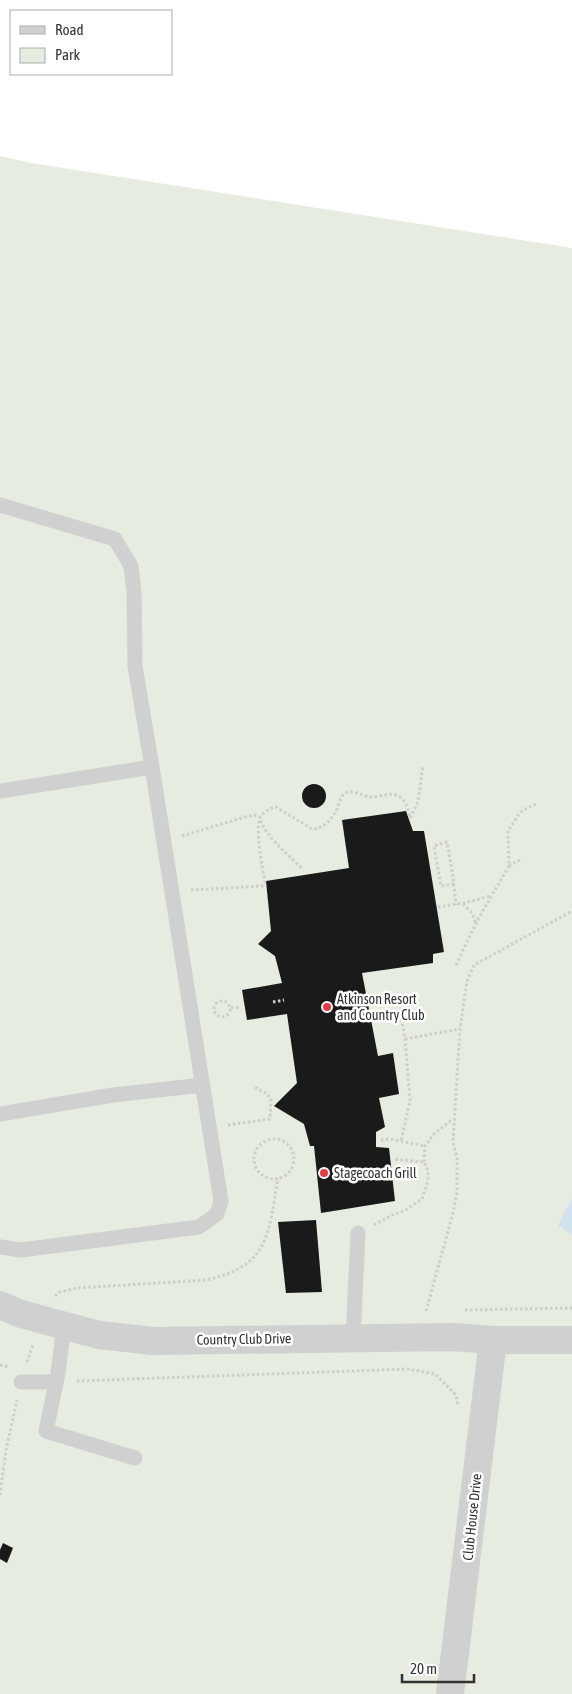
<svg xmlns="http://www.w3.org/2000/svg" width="572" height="1694" viewBox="0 0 572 1694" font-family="'Asap Condensed',sans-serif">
<rect width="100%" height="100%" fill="#fff"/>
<path fill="#e6ecdf" d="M0 156 31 163 572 248V1694H0Z"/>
<path fill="#cfe2ee" d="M572 1198V1235L558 1225Z"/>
<path fill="#1a1a1a" d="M302 796a12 12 0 1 1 24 0a12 12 0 1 1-24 0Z
M406 811 413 831H424L444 952 433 954V963L362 973 378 1056 393 1053 399 1094 379 1098 385 1127 376 1132V1147L389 1148 395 1201 321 1213 314 1146H310L304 1124 274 1106 297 1083 287 1014 247 1020 242 990 282 983 275 956 258 944 271 931 266 881 349 868 342 820Z
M316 1220 322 1292 286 1293 278 1222Z
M3 1543 13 1548 7 1563 0 1559V1550Z"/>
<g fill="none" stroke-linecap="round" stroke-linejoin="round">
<path stroke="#cdcdcd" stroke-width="3" stroke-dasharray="2.5 2.5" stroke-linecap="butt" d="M182 836 245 817 254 815 260 817C264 837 289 854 302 869
M509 866 520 860
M454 884 441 886 434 846 447 842C451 863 454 883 456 905
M191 890 262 886 265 881C262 868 255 829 260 818 263 812 270 808 276 807L312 829C323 829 331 820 336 811 339 806 339 799 344 794 351 788 362 796 370 797 380 797 391 791 400 797 407 802 408 811 410 818L418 802 423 765
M463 904 472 913 476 923
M438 907 464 903 490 896
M456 965 477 921 509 866 508 831 519 814 523 810 536 804
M214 1009a8 8 0 1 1 16 0a8 8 0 1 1-16 0Z
M273 1002 284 1000
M399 1004 405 1039 410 1101 401 1141
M231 1008 240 1007
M405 1039 460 1029
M228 1125 270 1119 271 1099 267 1094 255 1087
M254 1159a20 20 0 1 1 40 0a20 20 0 1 1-40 0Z
M381 1140 389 1139 425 1146
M424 1162 425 1146 434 1134 453 1119
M374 1225 392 1215 404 1211 422 1199 428 1181V1170L424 1162 394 1159
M55 1296 60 1292 77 1288 206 1280C270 1266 268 1235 278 1178
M465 1310 572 1308
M426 1311 453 1213 457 1192V1158L453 1142 460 1029 467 981 474 965 572 911
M27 1362 33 1344
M0 1365 9 1367
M77 1381 408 1369 435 1374 456 1395 458 1405
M0 1495 6 1450 17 1400"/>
<path stroke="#d0d0d0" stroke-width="15" d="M0 505 115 539 131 566 134 592 135 666 152 767
M0 791 152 767 221 1201 217 1214 199 1227 21 1250 0 1247
M0 1114 113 1095 203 1085
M64 1326 58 1373 46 1431 135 1458
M353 1338 358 1233
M21 1382H56"/>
<path stroke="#d0d0d0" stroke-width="28" d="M0 1305 21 1314 99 1335 153 1341 452 1337 493 1340H572
M450 1694 493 1340"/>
</g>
<g fill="#e63946" stroke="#fff" stroke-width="2">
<circle cx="327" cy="1007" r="5"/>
<circle cx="324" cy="1173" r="5"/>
</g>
<g text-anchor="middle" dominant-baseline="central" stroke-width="5" stroke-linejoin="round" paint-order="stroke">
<g font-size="14" fill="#333" stroke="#fff" text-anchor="start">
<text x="337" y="999">Atkinson Resort<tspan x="337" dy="16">and Country Club</tspan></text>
<text x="334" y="1173">Stagecoach Grill</text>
</g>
<g font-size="14" fill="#333" stroke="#fff">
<text transform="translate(244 1339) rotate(-1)">Country Club Drive</text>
<text transform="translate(472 1517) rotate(-84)">Club House Drive</text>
</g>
</g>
<rect x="10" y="10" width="162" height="65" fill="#ffffff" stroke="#adadad"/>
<rect x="20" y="26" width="25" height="8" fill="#d0d0d0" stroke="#adadad"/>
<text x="55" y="35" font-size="15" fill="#333333">Road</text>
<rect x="20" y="48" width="25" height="15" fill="#e6ecdf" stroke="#adadad"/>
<text x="55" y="60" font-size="15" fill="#333333">Park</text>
<path d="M402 1674v8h72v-8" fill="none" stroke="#333333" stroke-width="2.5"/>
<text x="410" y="1674" font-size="15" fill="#333333" stroke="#ffffff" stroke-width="4" paint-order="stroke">20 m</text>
</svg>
